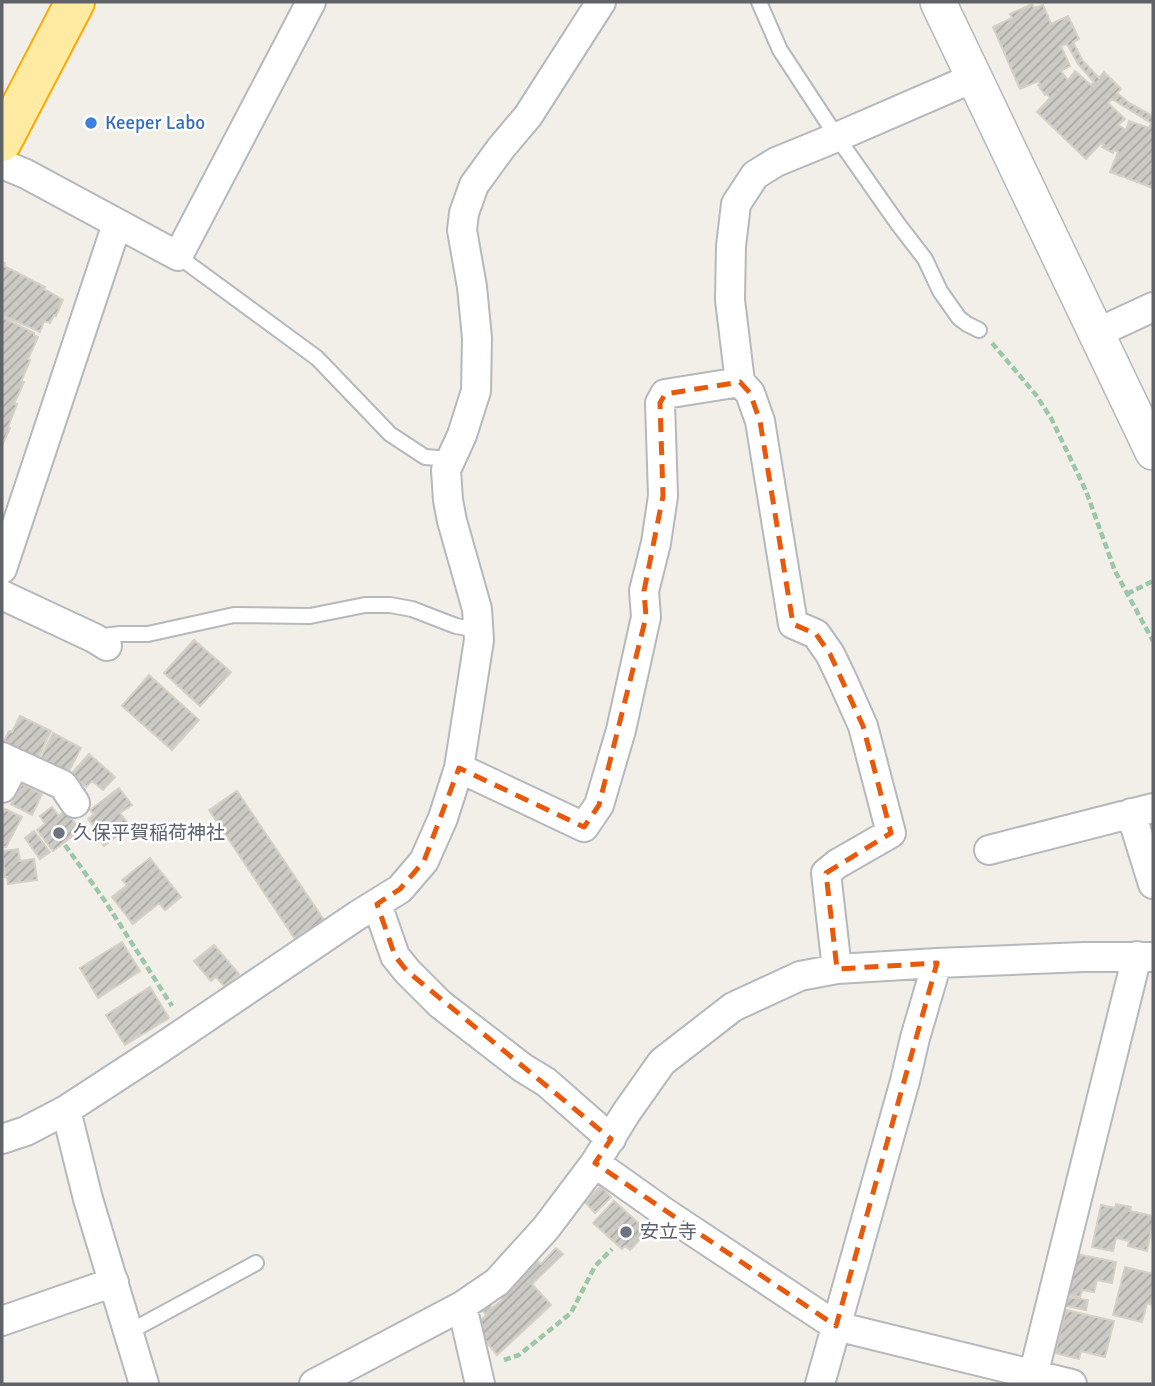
<svg xmlns="http://www.w3.org/2000/svg" width="1155" height="1386" viewBox="0 0 1155 1386" font-family="Signika,'Noto Sans JP',sans-serif">
<defs>
<pattern id="building-hatch" width="6" height="6" patternUnits="userSpaceOnUse" patternTransform="scale(1.75)"><rect width="6" height="6" fill="#cccac5"/><path d="M-1 1l2-2M0 6l6-6M5 7l2-2" fill="none" stroke="#a9a8a4"/></pattern>
</defs>
<rect width="100%" height="100%" fill="#f1efe8"/>
<path fill="url(#building-hatch)" stroke="#d6d1c6" stroke-width="2" fill-rule="evenodd" d="M1032 4 1034 8 1043 5 1051 24 1068 16 1079 39 1073 42 1083 61 1099 78 1104 72 1121 89 1117 93 1129 103 1153 116V188L1110 172 1118 152 1114 150 1113 153 1102 147 1104 145 1101 143 1086 159 1037 112 1050 98 1047 94 1045 95 1038 85 1040 84 1038 81 1020 89 993 27 1012 18 1010 14ZM1067 44 1078 64 1094 82 1091 85 1075 71 1068 80 1061 71 1070 66 1061 46ZM1112 99 1151 123 1149 128 1129 121 1126 130 1118 125 1125 119 1108 103Z
M2 262 5 263 4 266 45 287 44 289 63 300 56 316 54 315 50 323 44 321 40 332 2 315Z
M2 317 34 333V335L38 337 28 359 30 360 21 382H24L14 404H17L8 427 10 428 2 445Z
M194 640 231 672 200 706 164 673Z
M149 675 199 720 172 750 122 706Z
M20 716 51 731 36 762 2 746 9 731 12 732Z
M53 733 81 748 68 773 40 759Z
M89 754 115 777 103 790 92 781 86 787 71 774Z
M22 784 42 794 32 815 11 804Z
M119 788 132 805 120 813 130 826 104 846 94 832 97 830 88 819 94 814 90 810Z
M237 791 324 920 295 939 209 810Z
M52 807 59 816 65 810 80 830 53 851 37 830 45 824 40 816Z
M5 809 22 817 6 847H2V815Z
M34 831 50 852 40 859 25 838Z
M18 849 20 861 34 859 37 880 8 884 7 877H5L2 851Z
M150 858 181 897 165 910 159 903 133 924 112 897 127 885 122 880Z
M122 942 140 971 98 998 80 968Z
M214 945 239 974 224 986 216 977 211 981 194 961Z
M150 987 169 1018 125 1045 106 1015Z
M601 1186 611 1197 595 1213 585 1202Z
M614 1201 644 1228 645 1234 630 1250 625 1246 622 1249 593 1223Z
M1116 1204 1131 1207 1130 1211 1153 1216V1232L1151 1231 1147 1251 1128 1246 1129 1241 1116 1238 1113 1251 1092 1247 1101 1205 1115 1208Z
M556 1248 563 1254 532 1284 551 1305 497 1355 484 1339 481 1320 486 1315 483 1311 490 1305 492 1308 502 1300 500 1297 537 1261 541 1264Z
M1077 1254 1116 1262 1112 1283 1097 1280 1094 1292 1082 1290 1080 1297 1069 1295Z
M1125 1267 1153 1274V1305L1147 1303 1142 1322 1113 1315Z
M1068 1297 1088 1300 1086 1310 1066 1306Z
M1066 1310 1114 1321 1105 1357 1081 1351 1079 1359 1055 1353Z"/>
<g fill="none" stroke-linecap="round" stroke-linejoin="round">
<g stroke="#b5b8bc" stroke-width="18">
<path id="service" d="M759 2 780 50 837 137 898 224 925 259 940 291 959 318 967 324 979 330
M178 256 317 358 390 434 425 457 451 459
M96 637 120 634H148L234 615 310 616 365 605H390L412 609 456 626 478 630
M129 1332 256 1263"/>
</g>
<g stroke="#b5b8bc" stroke-width="32">
<path id="minor" d="M2 164 26 174 178 256 311 2
M1097 333 1153 307
M2 569 117 224
M2 595 94 638 107 646
M2 757 63 785 75 803
M459 768 584 827 599 805 621 730 646 617 644 591 656 543 663 496 660 403 665 394 740 382
M2 788 15 763
M1131 813 1153 884
M989 850 1153 808
M377 904 395 956 407 971 440 1004 523 1068 546 1082 611 1139
M837 969 826 873 837 864 891 833 863 726 842 679 830 654 816 634 793 624 760 421 750 393 740 382 730 300 731 246 736 204 755 175 776 162 837 137 973 78
M66 1110 88 1199 144 1384
M2 1139 26 1131 66 1110 158 1050 358 915 400 889 424 861 443 818 459 768 479 640 477 609 452 521 448 500 446 470 462 435 476 391 477 338 472 287 462 230 464 213 474 185 501 148 528 116 601 2
M595 1163 664 1212 836 1326 1072 1384
M462 1306 480 1384
M2 1321 114 1282
M314 1384 462 1306 497 1282 546 1228 595 1163 626 1113 662 1062 733 1007 800 976 837 969 937 963 1084 957H1153
M820 1384 905 1081 915 1038 937 963
M1031 1384 1137 956"/>
</g>
<g stroke="#b5b8bc" stroke-width="38">
<path id="tertiary" d="M938 2 1153 452"/>
</g>
<g stroke="#f9ab00" stroke-width="42">
<path id="trunk" d="M2 142 75 2"/>
</g>
<path stroke="#9cc7a9" stroke-width="4.5" stroke-dasharray="7 3.5" stroke-linecap="butt" d="M992 343 1036 395 1051 418 1086 491 1115 571 1153 641
M1127 594 1153 581
M65 845 105 901 172 1006
M504 1360 519 1355 571 1313 595 1266 612 1249"/>
<use href="#service" stroke="#fff" stroke-width="14"/>
<use href="#minor" stroke="#fff" stroke-width="28"/>
<use href="#tertiary" stroke="#fff" stroke-width="35"/>
<use href="#trunk" stroke="#feeaa1" stroke-width="38"/>
</g>
<path fill="none" stroke="#e8590c" stroke-width="5" stroke-dasharray="14 9" stroke-linejoin="round" d="M740 382 750 393 760 421 793 624 816 634 830 654 863 726 891 833 826 873 837 969 937 963 836 1326 595 1163 611 1139 407 971 395 956 377 904 400 889 424 861 459 768 584 827 599 805 646 617 644 591 663 496 660 403 665 394Z"/>
<circle fill="#3f7fe0" stroke="#fff" stroke-width="2.5" cx="91" cy="123" r="7"/>
<g fill="#6b7280" stroke="#fff" stroke-width="2.5">
<circle cx="59" cy="833" r="7"/>
<circle cx="626" cy="1232" r="7"/>
</g>
<g text-anchor="middle" dominant-baseline="central" stroke-width="5" stroke-linejoin="round" paint-order="stroke">
<g font-size="19" fill="#366cbe" stroke="#fff" text-anchor="start">
<text x="105" y="123">Keeper Labo</text>
</g>
<g font-size="19" fill="#5b616d" stroke="#fff" text-anchor="start">
<text x="73" y="833">久保平賀稲荷神社</text>
<text x="640" y="1232">安立寺</text>
</g>
</g>
<rect width="1155" height="1386" fill="none" stroke="#5f6368" stroke-width="7"/>
</svg>
